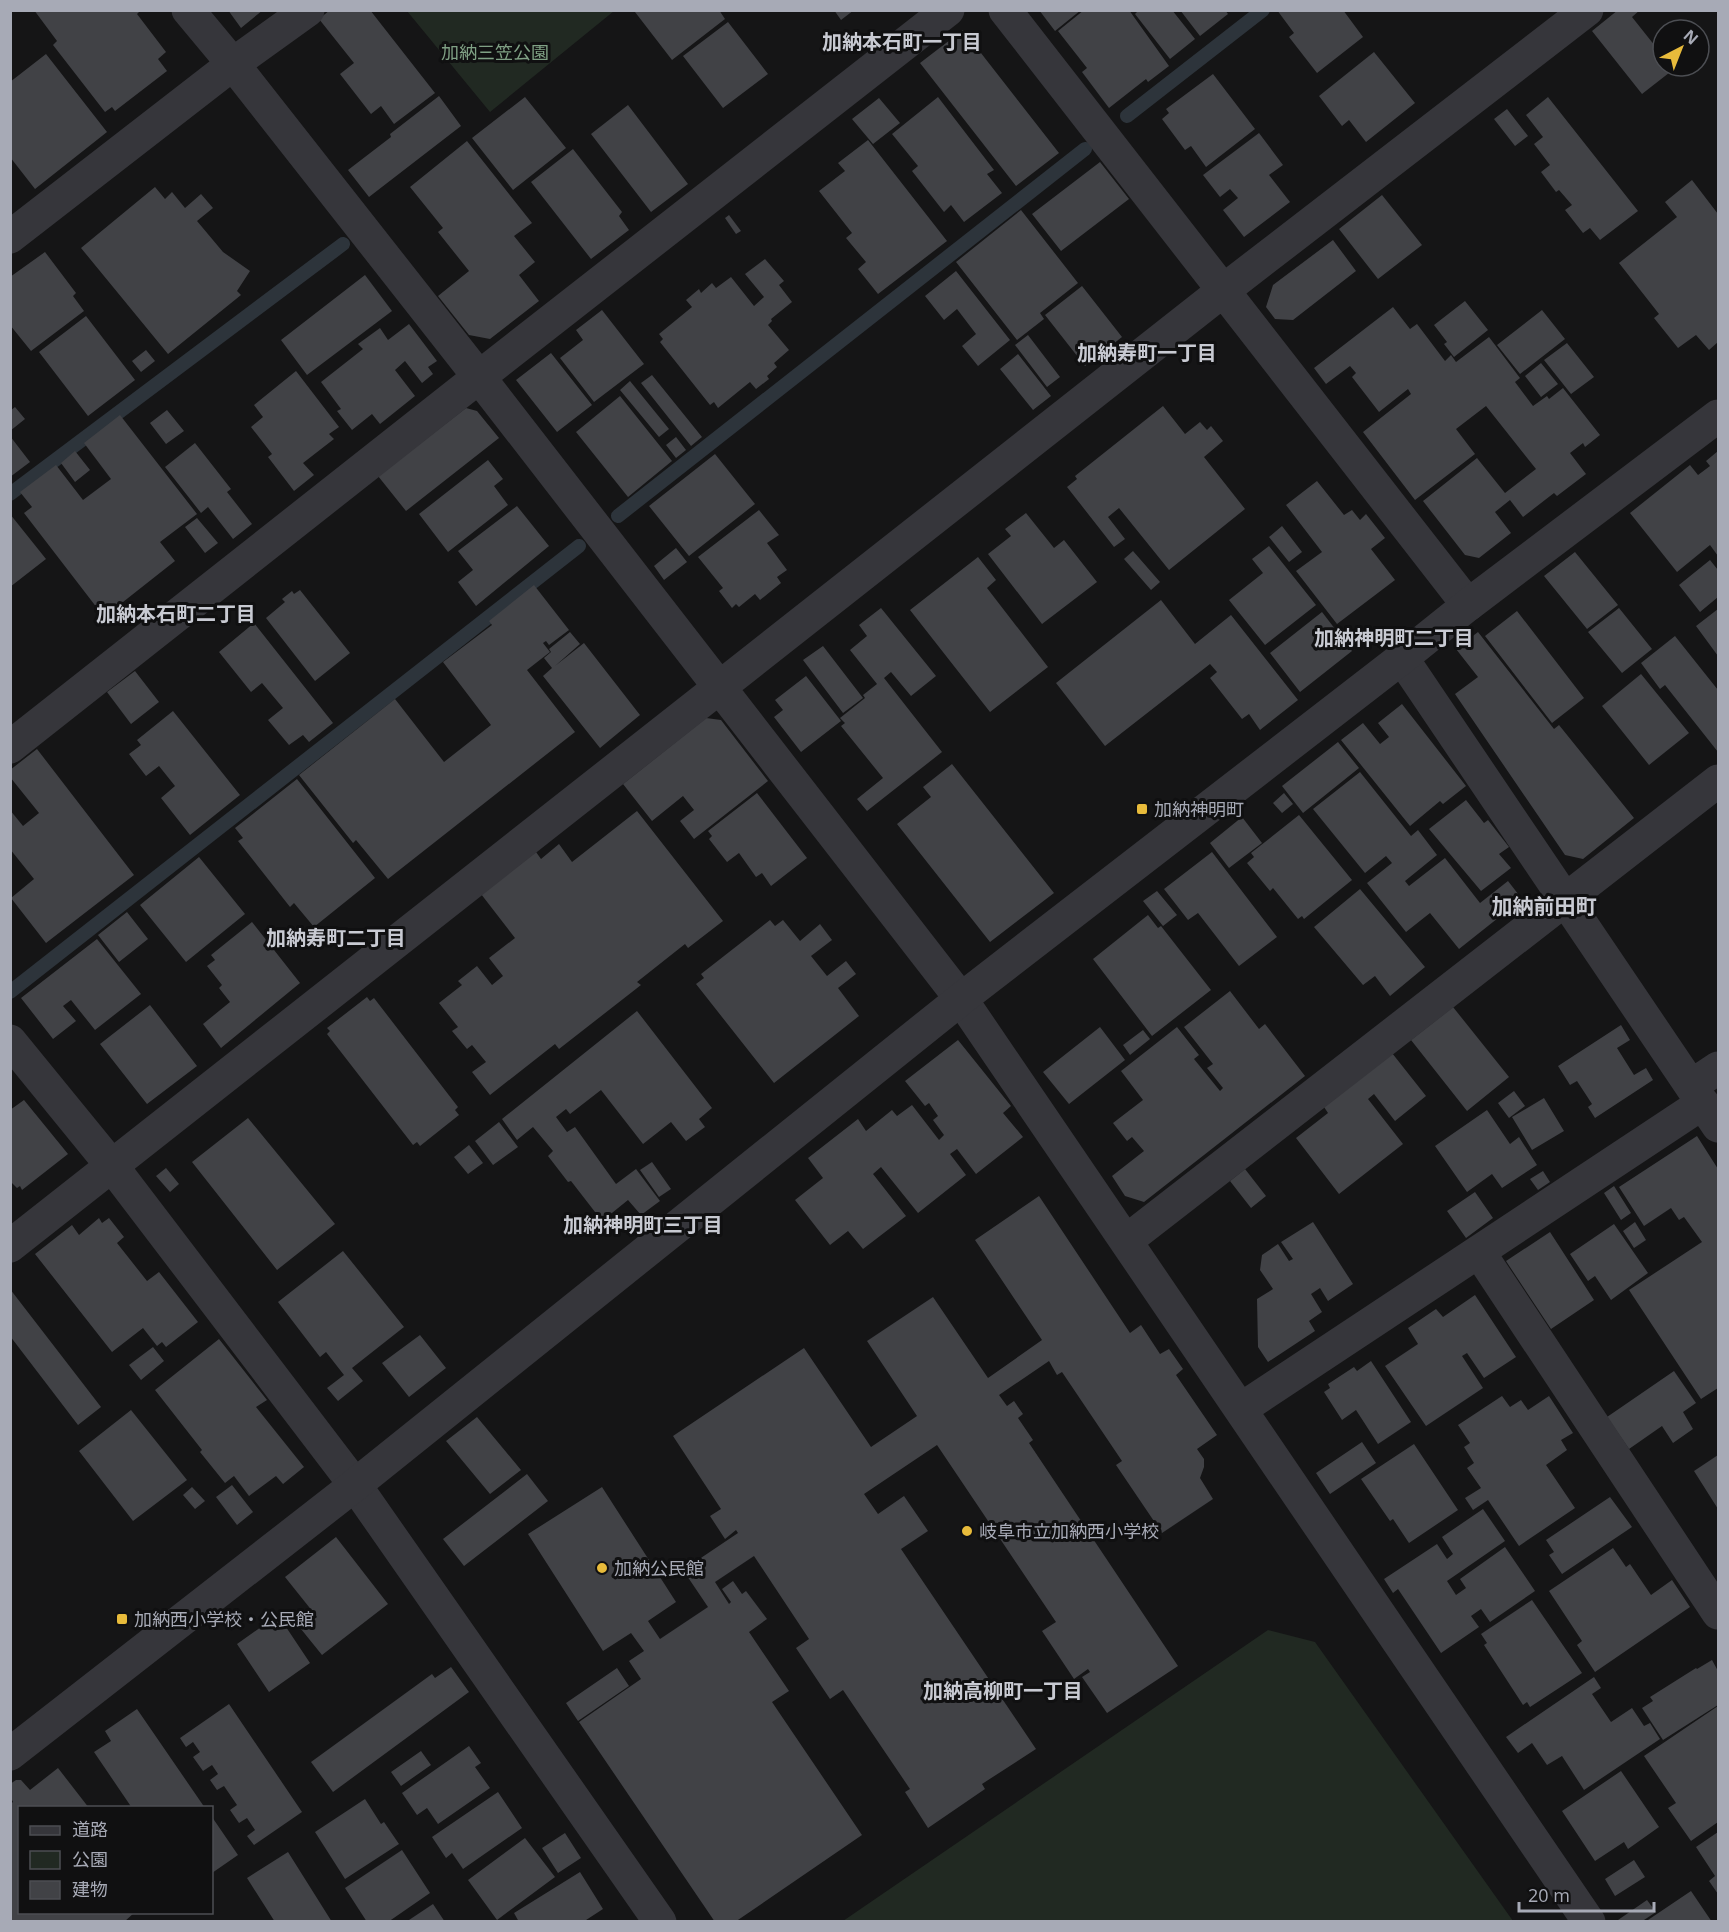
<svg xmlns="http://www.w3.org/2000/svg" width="1729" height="1932" viewBox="0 0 1729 1932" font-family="'Open Sans','Noto Sans JP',sans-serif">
<rect width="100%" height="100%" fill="#151516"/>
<path fill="#212922" d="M407 11H614L490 112Z
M1268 1630 1315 1642 1513 1921H843Z"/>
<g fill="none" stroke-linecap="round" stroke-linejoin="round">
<path stroke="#2d343b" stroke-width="14" d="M1127 116 1263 10
M10 494 343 244
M618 516 1085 149
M10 992 579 546"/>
</g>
<path fill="#414246" d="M34 10H141L137 14 166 52 158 59 167 71 115 111 112 107 105 112 53 45 57 41Z
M228 10H263L241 28Z
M330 10H370L435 93 394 124 381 106 371 114 340 74 354 63 319 19Z
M636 10H719L725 19 672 60 635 12Z
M834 10H854L841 20Z
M1039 10H1081L1055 31Z
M1084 10H1129L1169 66 1148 82 1146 79 1109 108 1082 72 1087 68 1058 31Z
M1139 10H1172L1195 39 1170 59 1135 14Z
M1180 10H1225L1228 14 1200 36Z
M1277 10H1343L1363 37 1317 73 1289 37 1294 33Z
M1618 10H1640L1632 17 1663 56V66H1671L1674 69 1642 94 1592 31Z
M728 22 768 74 723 108 683 56Z
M963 30 1059 153 1016 186 920 63Z
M1374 52 1415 103 1366 142 1349 120 1342 126 1319 96Z
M46 54 107 132 35 189 10 157V82Z
M1213 74 1255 129 1206 167 1191 146 1185 150 1162 119 1169 113 1166 109Z
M439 96 461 126 369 197 348 170 391 137 390 134Z
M525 97 566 148 513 190 472 138Z
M938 97 994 170 987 174 1002 193 964 222 951 205 944 212 912 171 918 166 892 134Z
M1548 97 1638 211 1600 240 1590 228 1583 233 1565 210 1572 205 1559 190 1556 192 1541 172 1550 165 1534 144 1543 137 1526 115Z
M879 98 900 123 873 144 852 119Z
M628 105 688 184 651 212 591 134Z
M1507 109 1528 136 1515 146 1494 119Z
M1259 133 1283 165 1269 175 1290 202 1244 237 1223 210 1238 198 1230 189 1220 197 1203 175Z
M868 140 947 241 878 294 858 269 866 262 846 238 852 233 819 191 845 171 838 163Z
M467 141 532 223 514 236 535 262 519 275 539 301 490 339 469 335 438 296 469 271 438 232 443 228 410 187Z
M573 149 622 212 619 216 629 230 591 259 531 182Z
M1100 162 1129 199 1061 251 1032 214Z
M1692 180 1718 214V342L1709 350 1696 335 1678 348 1654 318 1659 314 1619 263 1677 217 1665 202Z
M155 187 165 199 172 192 185 208 201 194 213 208 197 221 223 252 250 271 237 291 241 295 168 354 81 248Z
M1382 195 1422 245 1378 279 1339 229Z
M1021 210 1078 283 1040 313 1044 319 1017 340 956 262Z
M729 215 741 231 736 234 725 218Z
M1333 240 1356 271 1293 320 1275 319 1266 307 1273 285Z
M45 252 76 293 73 296 84 311 31 351 10 325V277Z
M765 259 784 281 779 285 792 302 771 319 772 321 768 325 789 350 774 363 777 367 767 376 769 379 756 389 750 382 718 408 714 402 710 405 660 342 663 339 659 334 692 307 686 300 699 289 701 293 712 283 716 288 731 277 754 306 764 297 745 274Z
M956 271 1010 340 978 366 962 346 976 334 957 309 944 320 925 296Z
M365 275 392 311 307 375 281 340Z
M1082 286 1122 337 1085 366 1045 315Z
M1465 301 1488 330 1454 357 1444 344 1447 342 1434 325Z
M1393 307 1410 329 1417 324 1445 361 1451 355 1456 362 1489 337 1520 378 1515 382 1533 406 1547 396 1549 399 1563 388 1600 435 1585 447 1583 443 1570 453 1586 474 1557 496 1554 493 1523 517 1510 500 1495 512 1511 533 1479 558 1465 555 1423 501 1477 458 1505 493 1536 469 1486 406 1456 429 1475 454 1415 500 1363 432 1411 394 1408 389 1379 412 1352 377 1356 373 1350 366 1326 384 1314 368Z
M602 310 644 364 594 402 560 358 583 340 576 330Z
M1542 310 1565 339 1520 374 1497 345Z
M86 316 135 380 88 416 39 352Z
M409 324 437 361 428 367 433 374 422 383 405 361 395 370 415 396 380 424 372 414 352 430 337 411 341 409 321 382 363 349 358 344 380 328 388 340Z
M1028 335 1060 377 1047 387 1015 345Z
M1567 343 1594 377 1571 394 1544 360Z
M146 350 155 361 141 372 132 361Z
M551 353 592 405 557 432 516 380Z
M1018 354 1051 396 1033 410 1000 369Z
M1541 363 1558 384 1541 397 1525 376Z
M296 371 339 427 329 434 334 439 303 463 314 475 294 491 268 457 272 454 251 427 263 417 254 405Z
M652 375 702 437 691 446 641 383Z
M630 381 669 429 659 437 620 390Z
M620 396 672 461 628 497 576 432Z
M1163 406 1185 434 1200 422 1207 430 1211 426 1223 441 1204 457 1245 509 1169 570 1119 508 1108 517 1125 539 1114 547 1067 487 1077 479 1075 476Z
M15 407 25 419 10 431V411Z
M466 408 477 411 499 438 406 511 378 476Z
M167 410 184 431 166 444 150 423Z
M120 415 197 514 160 542 175 561 104 617 24 513 32 507 20 492 56 465 83 500 111 479 84 443Z
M10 436 30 462 10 477Z
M676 437 686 450 676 458 666 445Z
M195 443 231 489 227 492 252 524 233 539 208 507 201 513 165 467Z
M75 451 90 470 75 482 61 463Z
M1718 451V556L1710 545 1677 572 1630 513 1690 465 1698 475 1710 466 1706 461Z
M715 454 755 504 689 556 649 506Z
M488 460 503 479 494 486 508 505 448 552 419 514Z
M1317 481 1344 515 1352 510 1360 520 1366 514 1385 538 1371 549 1395 580 1337 624 1296 571 1322 552 1286 505Z
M517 506 549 546 476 606 458 582 473 570 458 551Z
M759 510 779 535 767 543 787 570 777 577 781 583 760 600 755 594 739 607 736 604 732 608 719 591 723 588 698 557Z
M1026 513 1054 548 1064 540 1097 582 1042 624 988 554 1011 536 1005 529Z
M10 514 46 559 10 587Z
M197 518 218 543 205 553 185 527Z
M1282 526 1302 552 1289 562 1269 537Z
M1269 546 1316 605 1265 645 1229 600 1263 573 1252 559Z
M676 548 687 562 664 580 654 566Z
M1133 551 1160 582 1151 590 1124 559Z
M1575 552 1618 605 1587 629 1544 576Z
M978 557 996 580 987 588 1048 667 990 712 910 610Z
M1710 560 1718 570V597L1700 612 1679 585Z
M534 585 569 630 549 645 546 641 543 643 550 652 527 670 575 732 388 879 356 840 353 843 299 775 395 699 444 762 491 725 443 662 492 625 489 621Z
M300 590 350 653 315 681 266 618 285 602 282 599 292 591 294 594Z
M1161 600 1195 644 1231 615 1298 700 1260 730 1249 714 1242 719 1210 678 1217 672 1210 664 1105 746 1056 683Z
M881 608 936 676 911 696 891 672 884 678 942 752 867 811 857 799 883 778 841 726 845 723 840 718 865 698 863 695 877 684 850 650 867 636 859 625Z
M1619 608 1652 649 1622 673 1588 632Z
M1718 609V656L1696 626Z
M1517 611 1584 698 1552 723 1485 636Z
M1322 612 1352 651 1300 692 1270 653Z
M254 623 333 723 309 742 303 735 289 745 268 720 283 708 262 683 251 692 219 652Z
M570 632 580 644 555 666 584 643 640 715 600 748 543 676 552 668 544 658 551 652 549 649Z
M1478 632 1554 729 1559 725 1634 818 1583 859 1565 855 1455 694 1478 677 1456 649Z
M1675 636 1718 690V752L1665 685 1660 689 1641 663Z
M823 646 863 698 843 713 803 660Z
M135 671 159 702 131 724 107 692Z
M1641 674 1689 733 1649 765 1602 706Z
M806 676 841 721 801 752 774 717 783 710 775 700Z
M1402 704 1466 786 1443 804 1440 801 1410 826 1341 740 1363 723 1380 744 1389 737 1378 723Z
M173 711 240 795 190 835 161 798 175 786 159 766 146 776 129 754 141 745 137 740Z
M706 718 721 720 768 781 694 839 680 821 694 810 683 796 652 821 623 784Z
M1338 742 1359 768 1303 813 1282 786Z
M37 749 134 875 46 943 11 898 34 879 10 849V810L23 826 39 813 10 777V770Z
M952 764 1054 893 990 942 897 824 931 797 923 787Z
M1360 772 1411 836 1418 830 1437 855 1405 881 1409 886 1445 858 1480 903 1508 881 1522 899 1459 949 1430 913 1406 932 1367 883 1392 863 1386 856 1365 873 1313 809Z
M297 779 375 878 314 927 294 903 290 907 238 841 243 838 235 828Z
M757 793 807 858 771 886 762 873 756 877 739 853 727 862 709 839 712 836 708 831Z
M1284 793 1293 804 1282 813 1273 803Z
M1466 800 1484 823 1488 820 1509 847 1499 854 1511 868 1481 891 1429 829Z
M637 811 723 921 688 948 685 944 637 982 641 985 559 1049 555 1044 490 1095 472 1072 486 1062 472 1045 467 1049 452 1031 458 1027 439 1003 462 985 458 981 477 966 492 985 503 976 489 958 515 938 481 894 536 852 541 859 559 844 572 862Z
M1299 815 1352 880 1304 919 1302 916 1298 919 1273 888 1270 891 1247 863 1254 857 1251 853Z
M1242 817 1262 843 1229 868 1210 843Z
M1212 852 1277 937 1239 966 1198 913 1188 920 1164 889Z
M199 857 245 914 186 962 140 905Z
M1360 889 1425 967 1390 996 1375 976 1363 985 1314 927Z
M1157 891 1177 915 1163 926 1143 901Z
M127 912 148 939 119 962 98 935Z
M1148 915 1158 928 1161 926 1211 990 1152 1036 1093 959Z
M770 920 775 926 783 920 800 941 820 924 832 940 811 956 827 976 846 961 856 974 838 988 859 1016 774 1083 696 984 704 978 701 974Z
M252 922 300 983 221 1048 203 1024 230 1002 219 988 222 985 207 966 215 960 211 955Z
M97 939 141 994 95 1030 71 1000 63 1006 76 1021 53 1039 21 998Z
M1230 991 1259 1029 1265 1024 1305 1076 1144 1202 1125 1196 1112 1176 1144 1151 1132 1137 1127 1141 1113 1123 1143 1100 1121 1071 1177 1027 1199 1055 1194 1059 1220 1091 1223 1088 1207 1068 1213 1064 1184 1027Z
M367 997 370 1001 374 998 458 1107 455 1110 459 1115 420 1146 417 1142 413 1145 327 1034 330 1031 327 1028Z
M150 1005 197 1066 147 1104 100 1044Z
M1453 1007 1509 1077 1467 1111 1411 1040Z
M637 1011 712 1108 699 1119 705 1127 686 1141 671 1122 643 1144 601 1090 570 1114 566 1109 556 1117 567 1132 575 1127 616 1184 636 1169 660 1201 641 1215 628 1200 602 1221 571 1181 568 1182 548 1156 553 1151 533 1127 517 1140 502 1119Z
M1621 1025 1630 1040 1617 1048 1634 1075 1646 1068 1653 1080 1595 1118 1588 1107 1592 1104 1577 1081 1570 1085 1558 1066Z
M1100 1027 1125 1060 1069 1104 1043 1072Z
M1143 1030 1150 1039 1130 1055 1123 1045Z
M958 1040 1011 1106 1003 1113 1023 1137 976 1174 957 1149 950 1154 966 1175 918 1213 881 1167 873 1174 906 1216 863 1249 848 1231 830 1245 795 1200 823 1178 808 1158 858 1119 866 1131 892 1110 897 1116 912 1105 939 1140 944 1135 933 1120 938 1116 929 1103 925 1106 905 1081Z
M1392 1053 1426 1096 1395 1121 1374 1094 1368 1099 1403 1144 1339 1194 1296 1138 1328 1113 1324 1107Z
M1514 1091 1525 1106 1509 1118 1498 1103Z
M1544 1098 1564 1131 1532 1150 1512 1117Z
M24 1100 68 1154 22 1190 20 1186 17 1188 10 1181V1110Z
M1487 1110 1510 1144 1519 1137 1537 1165 1502 1188 1492 1174 1467 1192 1435 1146Z
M248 1118 335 1224 277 1270 192 1162Z
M499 1122 518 1147 493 1165 475 1141Z
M1697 1136 1718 1169V1388L1701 1399 1629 1290 1702 1242 1684 1217 1679 1220 1671 1208 1644 1226 1619 1187Z
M469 1145 483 1163 468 1174 454 1157Z
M652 1162 671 1189 659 1197 640 1170Z
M166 1168 179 1184 170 1192 156 1176Z
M1245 1169 1266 1196 1251 1208 1230 1181Z
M1543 1171 1550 1182 1538 1190 1530 1179Z
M1614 1186 1631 1213 1621 1220 1604 1193Z
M1475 1192 1493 1218 1466 1238 1447 1211Z
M1039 1196 1130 1333 1141 1325 1160 1354 1169 1349 1183 1369 1176 1375 1217 1435 1197 1449 1204 1459V1467L1200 1478 1213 1499 1162 1533 1116 1465 1122 1461 1062 1372 1057 1375 1049 1361 999 1395 1007 1406 1014 1401 1023 1414 1018 1418 1033 1440 1029 1443 1178 1666 1107 1713 1082 1677 1090 1672 1088 1669 1074 1679 1042 1631 1056 1622 937 1445 864 1494 878 1514 904 1496 928 1531 901 1549 1036 1749 982 1784 985 1789 928 1828 905 1792 910 1789 843 1690 830 1699 796 1648 809 1639 754 1556 715 1582 729 1604 731 1602 722 1589 733 1581 742 1594 746 1591 767 1619 749 1632 789 1691 772 1702 862 1835 735 1922H715L579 1722 641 1679 629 1661 644 1651 631 1633 603 1651 528 1534 602 1487 676 1602 648 1621 660 1639 708 1607 683 1570 738 1533 736 1530 725 1539 710 1516 721 1509 673 1436 804 1348 871 1447 917 1416 867 1341 933 1297 988 1378 1042 1340 975 1240Z
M99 1218 102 1223 109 1218 124 1237 117 1243 147 1281 159 1272 198 1322 166 1347 162 1342 157 1346 143 1328 112 1352 35 1254 72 1225 79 1235Z
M1313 1222 1353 1284 1328 1301 1320 1288 1311 1294 1322 1312 1309 1321 1315 1331 1268 1362 1258 1347 1257 1299 1273 1289 1260 1270 1262 1255 1278 1244 1289 1261 1293 1259 1281 1242Z
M1635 1222 1646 1240 1634 1248 1623 1231Z
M1614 1224 1648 1273 1611 1300 1595 1276 1588 1281 1570 1254Z
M1550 1232 1594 1300 1551 1329 1506 1261Z
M343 1251 404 1327 352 1368 363 1381 338 1401 327 1388 344 1375 326 1352 320 1357 278 1302Z
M10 1289 101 1407 78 1425 10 1336Z
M1475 1295 1516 1357 1484 1378 1467 1353 1462 1356 1483 1388 1426 1426 1385 1366 1418 1344 1408 1328 1436 1309 1443 1317Z
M420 1335 446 1368 409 1397 382 1363Z
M219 1339 267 1400 256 1407 304 1467 283 1484 276 1476 249 1496 234 1476 225 1483 200 1452 202 1450 155 1390Z
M153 1347 164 1361 141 1380 129 1365Z
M1371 1361 1411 1422 1378 1444 1356 1410 1342 1420 1324 1392 1330 1388 1328 1384 1354 1367 1357 1371Z
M1674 1371 1696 1403 1683 1412 1693 1429 1673 1443 1662 1426 1629 1449 1607 1417Z
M1502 1396 1510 1407 1521 1400 1528 1410 1549 1396 1573 1433 1561 1440 1567 1450 1546 1465 1575 1508 1519 1546 1488 1500 1473 1510 1465 1498 1481 1488 1467 1468 1474 1463 1464 1447 1470 1443 1458 1425Z
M131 1410 187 1480 133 1521 79 1451Z
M477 1417 521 1470 490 1494 446 1441Z
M1362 1442 1376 1463 1330 1494 1316 1473Z
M1414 1444 1458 1510 1409 1543 1393 1519 1390 1521 1361 1479Z
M1718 1455V1509L1694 1471Z
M527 1474 548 1501 464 1566 443 1539Z
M232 1485 253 1512 237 1525 216 1497Z
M192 1487 205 1501 195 1509 183 1495Z
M1610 1497 1632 1527 1562 1574 1549 1555 1554 1552 1546 1540Z
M1483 1509 1505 1541 1447 1581 1456 1595 1466 1588 1460 1579 1505 1547 1535 1591 1490 1622 1481 1609 1471 1616 1479 1627 1441 1653 1398 1589 1393 1593 1384 1579 1437 1544 1447 1559 1453 1554 1442 1537Z
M336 1537 388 1604 322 1655 301 1629 317 1617 285 1577Z
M1613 1548 1626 1567 1630 1564 1651 1595 1672 1580 1690 1607 1595 1672 1577 1645 1582 1641 1549 1591Z
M1532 1600 1582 1673 1530 1707 1527 1702 1523 1705 1484 1645 1487 1643 1481 1634Z
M278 1615 310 1663 269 1692 237 1644Z
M1712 1660 1718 1671V1705L1663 1740 1642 1708 1653 1701 1650 1697 1696 1668 1697 1669Z
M451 1667 469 1692 333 1792 311 1762 432 1674 435 1678Z
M617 1668 629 1686 578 1721 566 1703Z
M1594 1677 1601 1688 1592 1694 1611 1722 1632 1708 1644 1726 1650 1723 1660 1739 1584 1790 1562 1756 1547 1765 1532 1743 1518 1753 1506 1737Z
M229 1704 302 1812 254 1845 247 1836 255 1830 247 1818 239 1823 230 1810 237 1805 224 1786 217 1790 210 1780 218 1774 212 1765 203 1771 193 1757 200 1752 193 1742 186 1747 180 1738Z
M1718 1706V1822L1691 1841 1668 1808 1676 1803 1644 1756Z
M137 1709 205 1808H132L94 1752 111 1741 105 1731Z
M469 1746 481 1763 475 1767 490 1788 438 1824 427 1808 417 1815 402 1793Z
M421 1751 431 1765 401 1786 391 1772Z
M58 1768 89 1808H20V1912H135L124 1922H10V1804L13 1802 10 1796V1784L16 1780H21L30 1790Z
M1621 1771 1659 1827 1628 1849 1624 1842 1595 1861 1562 1811Z
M498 1792 522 1828 463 1869 452 1853 446 1858 432 1837Z
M365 1799 381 1824 384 1822 399 1844 345 1879 315 1832Z
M212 1817 238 1855 212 1873Z
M1718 1832V1894L1709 1881 1715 1876 1696 1847Z
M565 1833 581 1858 558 1873 542 1848Z
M525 1838 555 1877 497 1920 468 1880Z
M402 1850 430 1893 388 1922H367L345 1888Z
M288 1852 332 1922H275L247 1878Z
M1634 1860 1645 1877 1615 1896 1605 1879Z
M580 1872 603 1909 583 1922H519L514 1913Z
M1691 1891 1712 1922H1645Z
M1647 1900 1656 1912 1641 1922H1619L1618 1920Z
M433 1904 445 1922H406Z"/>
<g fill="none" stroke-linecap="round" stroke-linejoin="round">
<path stroke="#36363b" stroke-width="33" d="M188 10 233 64 479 377 961 999 1589 1922
M1005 10 1468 605
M10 237 233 64 308 10
M1402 658 1718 1126
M10 747 479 377 948 10
M10 1041 112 1166 355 1485 660 1922
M1691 1086 1718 1068
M1126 1241 1718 781
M10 1246 1224 290 1587 10
M1479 1252 1718 1613
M1241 1409 1703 1103"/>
<path stroke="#36363b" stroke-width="33" d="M10 1754 355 1485 961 999 1402 658 1468 605 1718 416"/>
</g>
<g fill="#e8bb3b" stroke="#101011" stroke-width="2">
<rect x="1136" y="803" width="12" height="12" rx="3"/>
<circle cx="967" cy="1531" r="6"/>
<circle cx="602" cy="1568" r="6"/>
<rect x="116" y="1613" width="12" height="12" rx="3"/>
</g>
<g text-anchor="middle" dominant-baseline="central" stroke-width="6" stroke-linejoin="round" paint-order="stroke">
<g font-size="18" fill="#7fa084" stroke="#101011">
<text x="495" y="52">加納三笠公園</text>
</g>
<g font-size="18" fill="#a7aab6" stroke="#101011" text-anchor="start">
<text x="1154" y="809">加納神明町</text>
<text x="979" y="1531">岐阜市立加納西小学校</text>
<text x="614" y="1568">加納公民館</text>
<text x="134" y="1619">加納西小学校・公民館</text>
</g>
<g font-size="20" font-weight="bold" fill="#c8cad2" stroke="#101011">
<text x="902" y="41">加納本石町一丁目</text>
<text x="1147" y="352">加納寿町一丁目</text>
<text x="176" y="613">加納本石町二丁目</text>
<text x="1394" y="637">加納神明町二丁目</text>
<text x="336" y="937">加納寿町二丁目</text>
<text x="643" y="1224">加納神明町三丁目</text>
<text x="1003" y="1690">加納高柳町一丁目</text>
</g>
<g font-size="21" font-weight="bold" fill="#c8cad2" stroke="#101011">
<text x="1544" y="906">加納前田町</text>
</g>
</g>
<rect width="1729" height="1932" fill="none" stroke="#a7aab6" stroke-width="24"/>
<rect x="18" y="1806" width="195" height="108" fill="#101011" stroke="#4c4e53" stroke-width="1.5"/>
<rect x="30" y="1826" width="30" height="9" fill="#36363b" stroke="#4c4e53" stroke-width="1.5"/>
<text x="72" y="1836" font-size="18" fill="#a7aab6">道路</text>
<rect x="30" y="1851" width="30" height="18" fill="#212922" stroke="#4c4e53" stroke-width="1.5"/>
<text x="72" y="1866" font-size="18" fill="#a7aab6">公園</text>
<rect x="30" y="1881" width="30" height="18" fill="#414246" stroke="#4c4e53" stroke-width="1.5"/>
<text x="72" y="1896" font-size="18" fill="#a7aab6">建物</text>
<g transform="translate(1681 48) rotate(42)"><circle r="28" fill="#101011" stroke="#4c4e53" stroke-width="1.5"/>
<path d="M0-4.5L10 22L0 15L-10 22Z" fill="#e8bb3b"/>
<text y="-9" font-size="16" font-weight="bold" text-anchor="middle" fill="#a7aab6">N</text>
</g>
<path d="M1519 1902v9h135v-9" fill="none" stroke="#a7aab6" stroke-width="3"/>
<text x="1528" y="1902" font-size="18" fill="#a7aab6" stroke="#101011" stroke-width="4.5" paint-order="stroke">20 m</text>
</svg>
